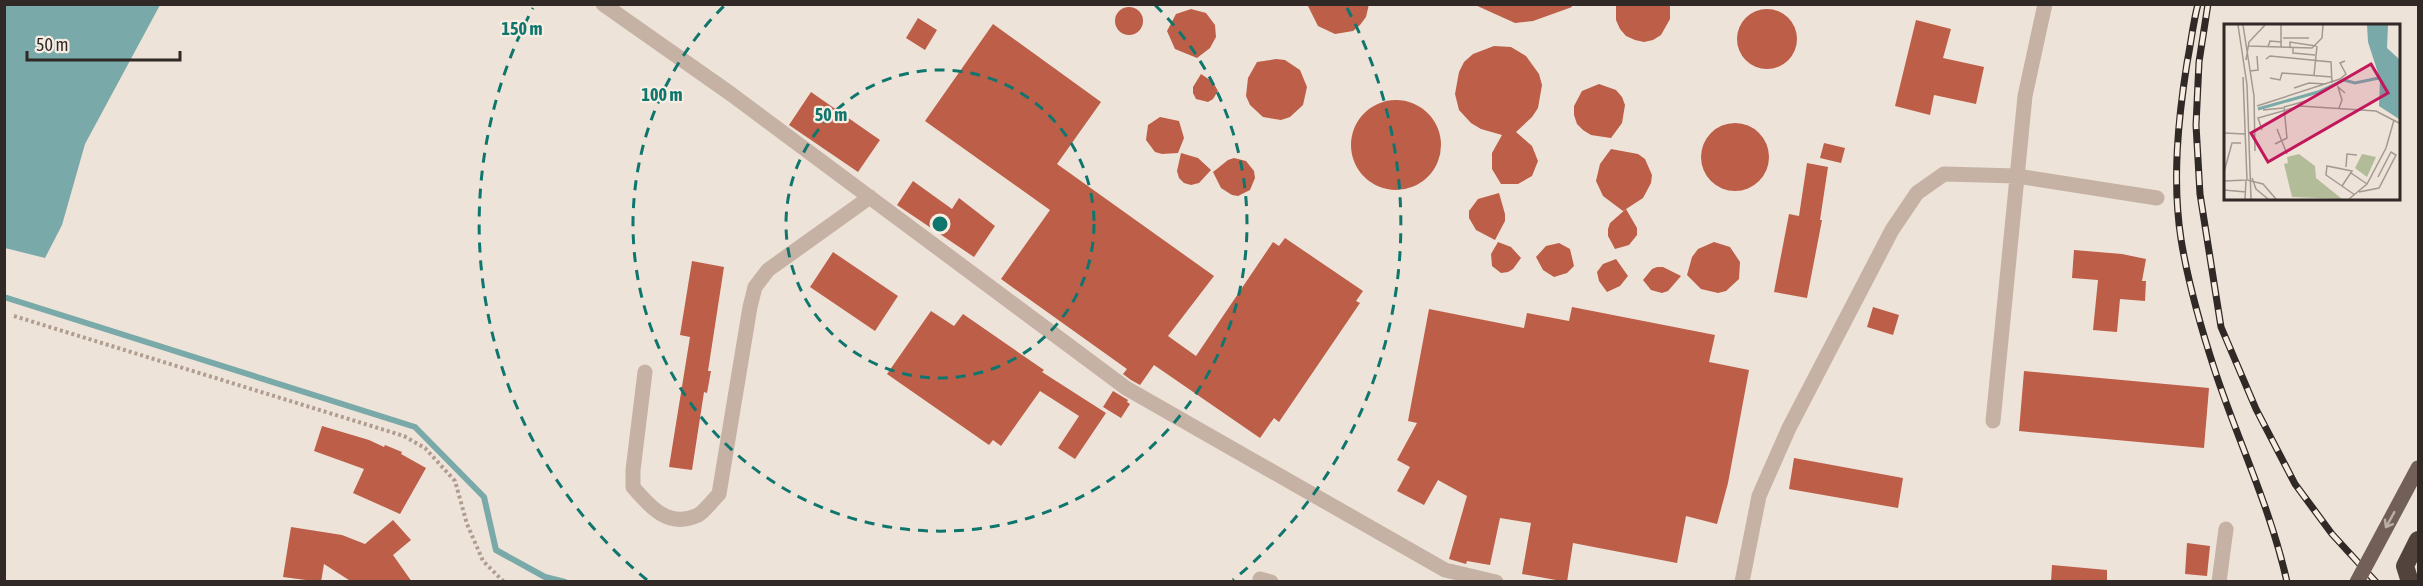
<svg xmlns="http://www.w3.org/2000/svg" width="2423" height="586" viewBox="0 0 2423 586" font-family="'Asap Condensed',sans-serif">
<rect width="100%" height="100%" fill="#eee3d8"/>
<path fill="#79a9a8" d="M5 4 160 5 85 144 62 225 45 258 5 248Z"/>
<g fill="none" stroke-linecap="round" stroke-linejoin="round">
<path stroke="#79a9a8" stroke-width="6" d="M4 297 415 427 484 497 496 550 545 577 565 582"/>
</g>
<path fill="#bc5e48" d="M1307 4H1369L1366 17 1360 25 1353 31 1335 34 1318 26Z
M1473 4H1571L1572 7 1533 21 1515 23Z
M1616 4H1670V19L1661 35 1653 40 1644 42 1635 40 1626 36 1620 29 1616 20Z
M1115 21a14 14 0 1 1 28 0a14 14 0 1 1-28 0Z
M1191 9 1206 13 1215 25 1216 37 1210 48 1197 58 1175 49 1167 31 1176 14Z
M1737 39a30 30 0 1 1 60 0a30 30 0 1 1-60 0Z
M918 18 937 30 925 50 906 38Z
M1916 20 1951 29 1943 58 1984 67 1976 104 1934 95 1930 115 1895 106Z
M993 24 1101 102 1057 164 1214 276 1168 336 1196 356 1273 242 1279 246 1285 238 1363 291 1356 301 1360 303 1279 422 1274 418 1260 438 1154 365 1140 385 1131 380 1123 374 1127 369 1001 279 1050 210 925 121Z
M1494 46 1511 47 1526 56 1539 74 1542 85 1538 108 1532 117 1516 132 1532 146 1538 161 1532 176 1518 184H1501L1492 169V153L1502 135 1481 129 1471 123 1459 110 1455 94 1459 72 1464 62 1473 54Z
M1276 59 1285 60 1300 70 1307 87 1303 105 1290 117 1281 120 1263 117 1250 105 1246 96 1248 78 1257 62Z
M1201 74 1213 82 1218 91 1213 99 1208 102 1196 99 1193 93V87Z
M1599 84 1616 90 1622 97 1625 105 1622 123 1611 138 1591 135 1583 130 1577 124 1574 115V106L1582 91Z
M811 92 880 140 858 172 789 125Z
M1351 145a45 45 0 1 1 90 0a45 45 0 1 1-90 0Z
M1160 117 1179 121 1184 138 1178 153 1162 154 1155 152 1146 140 1148 125Z
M1701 157a34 34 0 1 1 68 0a34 34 0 1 1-68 0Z
M1824 143 1845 148 1841 163 1820 158Z
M1611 149 1638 154 1645 159 1652 175 1651 183 1643 198 1623 211 1603 196 1596 181 1600 164Z
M1181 153 1198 158 1211 170 1199 183 1191 185 1184 183 1179 178 1177 171Z
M1234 158 1246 161 1254 171 1255 178 1250 190 1238 196 1232 195 1221 188 1213 172 1228 160Z
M1807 163 1828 167 1820 220H1822L1807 298 1774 292 1789 214 1799 216Z
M913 181 952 209 959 198 995 226 974 257 897 205Z
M1499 193 1505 214V221L1495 240 1476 230 1469 218V211L1478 199Z
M1626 209 1637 228V235L1629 245 1615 249 1608 236V229L1610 223Z
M1498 242 1511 247 1521 258 1513 269 1508 272 1501 273 1492 266 1491 254Z
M1714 242 1730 247 1740 262 1739 279 1726 291 1718 293 1701 289 1687 275 1692 257 1698 249Z
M1559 243 1570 249 1574 266 1567 273 1554 277 1543 270 1536 257 1546 246Z
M2074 250 2122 254 2146 259 2142 281H2146L2145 301 2120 299 2117 332 2093 330 2098 280 2072 278Z
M833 252 898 296 875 331 810 287Z
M1616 259 1628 276 1620 286 1607 292 1599 281 1597 272 1603 264Z
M692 261 724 267 708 371H711L707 393 704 392 692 470 669 467 690 337 680 335Z
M1657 267H1663L1681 276 1668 291 1662 293 1651 290 1643 280 1652 269Z
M1572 307 1715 335 1709 362 1749 370 1728 483 1717 524 1686 516 1677 563 1573 543 1567 582 1522 574 1531 523 1500 518 1490 565 1467 561 1466 564 1449 559 1467 496 1438 480 1424 505 1397 491 1410 467 1397 460 1417 423 1408 421 1429 309 1524 328 1527 313 1569 321Z
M1873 307 1899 315 1893 335 1867 327Z
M931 311 954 326 963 314 1044 370 1042 372 1106 413 1075 459 1058 448 1079 416 1040 391 1001 446 993 440 989 445 887 374Z
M2024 371 2209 388 2204 448 2019 431Z
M1113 391 1128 400 1127 402 1130 404 1121 418 1103 407Z
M322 426 369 440 384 447 385 445 402 452 401 454 426 468 400 514 353 493 364 469 314 451Z
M1794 458 1903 478 1898 508 1789 489Z
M393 520 411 540 393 555 412 582H352L324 564 321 582 283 577 291 527 342 535 365 544Z
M2187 543 2210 546 2207 576 2185 574Z
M2052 565 2107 570V582H2051Z"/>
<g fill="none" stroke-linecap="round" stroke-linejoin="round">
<path stroke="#b19c90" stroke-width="4" stroke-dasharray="3 3" stroke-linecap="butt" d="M14 316 404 436 425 448 455 481 467 524 483 561 504 582"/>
<path stroke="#c5b2a5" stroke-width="15" d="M603 4 731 94 1126 388 1445 570 1496 582
M645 372 633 470V487C650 507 669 529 698 515 705 511 712 501 719 494L750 307 755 287 768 270 870 197
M1993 421 2025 96 2045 4
M1260 579 1271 582
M1742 582 1759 496 1789 428 1892 230 1917 193 1944 174 2017 176 2157 198
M2219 582 2226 529"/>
<path stroke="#52433d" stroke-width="18" d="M2410 582 2405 566 2418 540"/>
<g stroke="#312926" stroke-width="7">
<path id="rail" d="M2198 4C2193 23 2191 43 2187 63 2178 120 2172 181 2181 239 2188 283 2201 328 2215 371 2238 441 2271 509 2287 582
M2208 4 2199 62 2196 125 2200 194 2221 327 2256 409 2295 484 2332 534 2376 582"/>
</g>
<use href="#rail" stroke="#f7ede3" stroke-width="4.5" stroke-dasharray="14" stroke-linecap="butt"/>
<path stroke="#725f58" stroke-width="15" d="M2357 582 2418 468"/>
</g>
<defs><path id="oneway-shaft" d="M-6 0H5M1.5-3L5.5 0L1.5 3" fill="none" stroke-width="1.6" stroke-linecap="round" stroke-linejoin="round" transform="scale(1.5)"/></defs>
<use stroke="#bbada4" href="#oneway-shaft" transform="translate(2390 520) rotate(119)"/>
<g fill="none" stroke="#0f766e" stroke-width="3" stroke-dasharray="10 8">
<circle cx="940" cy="224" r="154"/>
<path d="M1155 5A307 307 0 1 1 725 5"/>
<path d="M647 580A461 461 0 0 1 533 8M1347 8A461 461 0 0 1 1233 580"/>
</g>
<g transform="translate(2224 24)">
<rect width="176" height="176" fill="#eee3d8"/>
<path d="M75 130 91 142 92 154 118 175 68 173 60 140 64 139 63 133ZM138 130 152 133 143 153 131 144Z" fill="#b2bc99"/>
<path d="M143 1H164L163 24 175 35V95L155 82 156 55 144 18Z" fill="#79a9a8"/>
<path fill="none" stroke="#79a9a8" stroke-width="3" d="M34 85 94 68 120 56 131 59 155 54"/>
<path fill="none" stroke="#a29991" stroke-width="1.5" d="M14 1 23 61 27 175M19 1 30 72 31 127M57 1V23M59 14H85M25 22 88 24 98 14 99 1M44 23 46 17 58 18M66 24V18L92 22M69 24V29L91 31M42 35 46 32 107 38 108 59M22 36 25 18 41 1M26 47 34 46 33 32M90 51 93 22M19 53 23 156 39 160 52 175M46 54 56 56 58 49 108 53M70 64 85 59 102 60M33 82 116 55 122 50 116 39 121 37M115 84 118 76 114 63 121 69M39 86 59 84M53 105 63 130M38 106 34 94 76 82 152 87 175 99M0 109 21 110M51 120 63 114 60 83 85 76M122 143 123 130 133 131M0 148 8 119H17M127 149 143 160M28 154 32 165 44 175M0 157 23 156M118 162 128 147 103 142 102 151 131 171M0 166 22 168M135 168 155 164 172 131 167 128 154 153M21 175 22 156M125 175 143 160 162 124 170 96"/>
<path fill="#c2185b" fill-opacity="0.15" stroke="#c2185b" stroke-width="3" d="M147 40 164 69 44 138 27 109Z"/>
<rect width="176" height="176" fill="none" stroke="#312926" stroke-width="3"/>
</g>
<circle cx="940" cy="224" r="9" fill="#0f766e" stroke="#f7ede3" stroke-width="3"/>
<g font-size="18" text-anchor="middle" font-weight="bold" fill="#0f766e" stroke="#f7ede3" stroke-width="4.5" stroke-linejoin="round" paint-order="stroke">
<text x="522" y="35">150 m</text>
<text x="662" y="101">100 m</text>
<text x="831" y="121">50 m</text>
</g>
<rect width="2423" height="586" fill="none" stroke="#312926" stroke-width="12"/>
<path d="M27 51v9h153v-9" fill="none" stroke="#312926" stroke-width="3"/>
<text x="36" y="51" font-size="18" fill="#312926" stroke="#f7ede3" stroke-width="4.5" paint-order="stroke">50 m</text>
</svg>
